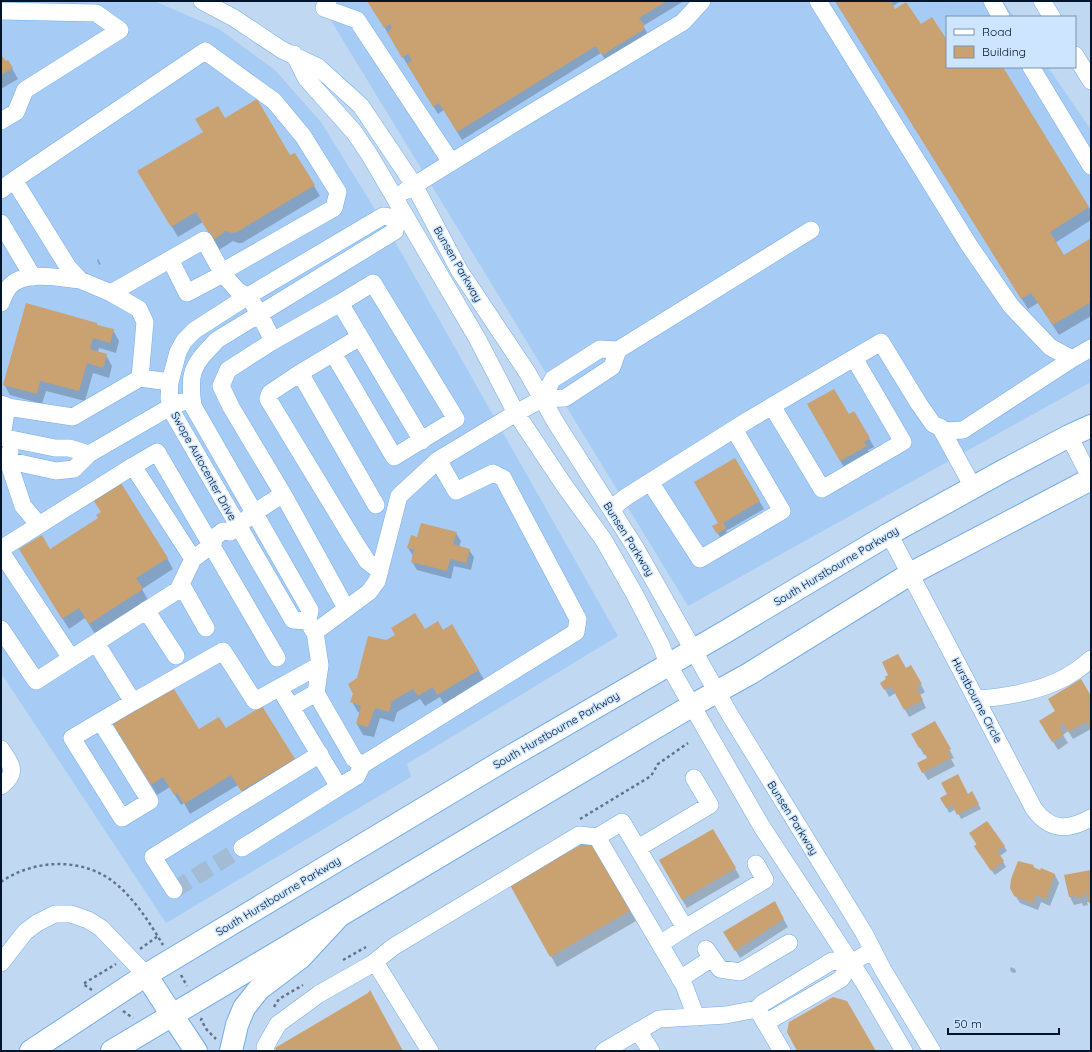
<svg xmlns="http://www.w3.org/2000/svg" width="1092" height="1052" viewBox="0 0 1092 1052" font-family="Quicksand,sans-serif">
<rect width="100%" height="100%" fill="#c0d8f1"/>
<path fill="#a6ccf6" d="M1 1H154L219 29 275 70 321 122 397 245 618 636 407 764 411 777 166 923 1 673Z
M319 1H1003L1014 17H947V67H1048L1091 130V382L688 606Z"/>
<path fill="#0003" d="M368 1H684L643 26 648 34 606 61 601 53 462 140 444 110 438 114Z
M835 1H901L893 6 895 10 947 42V67H1002L1091 211V220L1055 243 1064 257 1091 239V316L1059 335 1038 303 1028 309Z
M1 57 6 63 8 61 18 79 1 89Z
M225 120 290 157 295 154 320 196 242 243H238L233 241 219 250 203 222 178 237 139 171Z
M98 259 101 264 99 265 97 260Z
M97 324 98 326 113 330 119 341 116 353 99 348 98 353 106 355 112 366 109 378 93 373 85 401 46 391 42 404 10 395 4 384Z
M808 405 849 415 854 412 874 447 868 450 870 454 845 469Z
M734 459 764 509 726 531 729 537 722 541 714 526 719 523Z
M456 533 461 541 459 547 469 550 474 557 471 570 454 566 451 579 417 570 412 562 413 556 408 548 418 538Z
M50 550 167 558 173 569 142 589 148 600 95 634 85 618 69 629 26 560Z
M452 626 485 681 444 705 440 697 425 706 420 699 397 712 394 722 380 718 374 737 363 735 357 724 360 713 358 712 352 702 358 678 387 641 425 631H443Z
M906 669 915 674 925 692 920 695 926 708 909 717 896 693 889 697 882 683Z
M1091 698V729L1073 739 1068 731 1063 735 1068 743 1058 750 1045 729Z
M935 723 954 758 951 759 955 766 928 780 918 764 929 758 926 754 924 755 913 735Z
M226 730 294 759 300 770 248 801 238 785 190 814 184 803 181 805 170 787 157 795 120 733Z
M972 793 981 809 961 819 956 809 949 813 942 798 967 795Z
M713 830 740 877 687 908 660 861Z
M970 834 1004 846 1007 851 1000 856 1006 867 995 875 978 852 975 847 977 845Z
M589 842 636 921 557 967 512 886Z
M1033 866 1035 869 1055 875 1059 883 1050 906 1041 902 1038 910 1020 903 1015 895Z
M1091 871V904L1090 902H1087L1088 905 1083 906 1082 903 1074 905 1070 897 1065 876Z
M774 903 788 927 740 958 725 933Z
M1011 967 1015 969 1016 971 1015 973 1011 972 1010 969Z"/>
<path fill="#caa170" d="M367 1H667L639 18 644 25 643 30 607 52 606 54 600 53 596 46 457 132 439 103 433 107 407 64 412 60 408 54 402 58 387 32 392 28 390 24 384 28Z
M835 1H891L895 9 906 2 921 24 932 17 947 40V67H1003L1089 207 1050 232 1064 255 1091 238V302L1053 325 1031 293 1021 299Z
M1 55 6 61 8 60 13 68 1 75Z
M257 99 290 155 295 153 315 185 237 232 232 233 226 231 213 240 196 212 171 227 137 171 203 132 195 119 218 106 225 118Z
M26 303 97 323V325L114 329 110 343 93 338 90 349 107 354 103 368 87 363 79 391 40 381 37 394 3 385Z
M834 389 849 414 854 411 870 438 864 442 867 446 840 461 807 404Z
M735 458 760 501 723 523 726 528 717 534 712 526 718 523 694 482Z
M119 480 168 558 136 578 143 589 89 624 79 608 62 619 19 549 42 535 50 549 98 518 96 515 101 512 92 498Z
M421 523 457 532 453 544 470 549 466 563 450 559 447 571 411 562 414 549 407 548 411 535 417 537Z
M415 613 425 629 438 621 443 630 452 624 479 670 437 695 433 687 418 696 413 689 392 701 389 712 375 708 368 727 356 724 361 706 350 702 353 694 348 684 357 678 368 636 386 640 395 635 391 628Z
M898 654 906 668 911 665 922 684 916 687 923 700 904 710 891 686 884 690 880 683 886 679 885 677 888 675 882 662Z
M1081 679 1091 696V730L1086 722 1068 732 1064 724 1059 727 1064 735 1052 742 1039 721 1055 711 1048 699Z
M172 686 199 729 219 717 226 728 262 706 295 759 241 791 231 775 184 804 177 793 174 795 163 777 151 785 112 723Z
M935 721 951 749 948 751 951 758 922 773 917 763 927 758 921 747 919 748 911 734Z
M958 774 968 794 972 791 979 804 957 815 952 805 946 808 940 798 947 794 941 783Z
M987 821 1005 846 997 851 1004 861 991 871 974 846 977 844 969 833Z
M713 829 736 868 682 900 659 860Z
M589 840 631 910 550 957 510 885Z
M1018 861 1034 865 1033 867 1040 870 1041 868 1055 874 1046 899 1036 895 1033 903 1014 896 1010 888 1011 879Z
M1091 870V903H1089L1087 893 1083 894 1084 897 1077 898V896L1069 897 1064 875Z
M775 901 784 919 735 951 723 932Z
M370 990 403 1051H277L275 1048 368 993Z
M833 997 847 1001 876 1051H797L787 1032 789 1022Z"/>
<g fill="none" stroke-linecap="round" stroke-linejoin="round">
<path stroke="#a3bbd3" stroke-width="17" stroke-dasharray="17 8" stroke-linecap="butt" d="M174 890 242 848"/>
<g stroke="#73adea" stroke-width="18">
<path id="minor" d="M202 1 234 18 282 50 318 67 361 106 414 185 459 270 527 372 556 423 635 547 730 715 864 933 883 970 932 1051
M328 1 324 8 357 20 451 162
M818 1 969 245 1011 306 1050 347 1072 359 1091 348
M992 1 1001 17
M1042 1 1052 17
M1 11 96 13 120 30 25 90 16 112 1 121
M294 54 306 78 354 132 369 154 477 338 516 413 564 485 603 539 634 593 661 645 668 664 762 827 863 981 904 1051
M1075 55 1091 81
M1031 67 1091 166
M1 190 14 180
M405 191 518 121 683 22 702 1
M1 223 33 277
M111 293 204 240 223 274 187 293 170 259
M1 303C3 298 6 290 10 286 25 270 61 278 80 280
M360 337 300 373 270 393 268 399 351 536 367 561 380 571
M333 353 394 457 456 419 373 283 340 303
M300 373 376 505
M170 382 140 378 145 322 139 309 111 293 80 280 68 267 14 180 205 51 274 101 303 136 338 192 334 208 227 269 223 274 238 291 248 296 259 313 273 341
M542 399 553 379 600 349 618 350 811 230
M1 404 7 406 2 437
M772 406 822 489 903 442 854 358
M7 407 73 417 140 378
M940 427 973 487
M1069 436 1091 479
M1 437 55 448H69L89 454 74 469 56 471 1 459
M89 454 172 406 182 402
M438 460 456 491 493 473 503 478 578 619 576 632 362 765 354 759 316 693 320 665 315 632 369 592 377 581 399 496 438 460 516 413 542 399 565 398 612 367 618 350
M650 482 700 559 782 511 734 429
M283 494 346 608
M611 509 626 497 750 419 881 342 919 404 933 424 947 431 963 430 1072 359
M39 525 133 466
M889 534 1034 809C1051 832 1069 830 1091 818
M1 549 39 525 23 506 8 461 10 451
M1 552 71 658
M193 559 133 466 157 452 277 658
M181 584 206 628
M146 610 176 656
M308 621 293 620 174 415 169 398 170 382 178 352 184 341 195 330 248 296 383 216 395 218 403 214
M1 629 36 681 178 590 193 559 213 544 215 537 223 531 230 532 254 513 283 494 231 407 221 386 228 370 273 341 340 303 422 441
M313 630 308 621 310 610 193 406C188 371 193 365 217 340L395 231V218
M96 643 133 702 223 651 255 701 320 665
M285 697 291 707 316 693
M976 699C1006 697 1039 692 1066 677 1075 672 1083 666 1091 659
M291 707 339 787 357 776 362 765
M101 722 150 801 122 818 72 738 133 702
M1 749C11 765 19 772 1 786
M597 837 622 822 685 928 660 944
M242 848 339 787
M638 848 710 805 694 778
M174 890 153 857 320 754
M685 928 765 880 756 864
M706 949 720 969 740 972 789 943
M375 962 430 1051
M1 963 25 932 37 923 55 914H71L88 920 101 928 146 975
M680 979 712 958
M760 1014 782 1051
M765 1023 841 979 851 963 873 950
M638 1031 651 1051
M266 1051 265 1047 278 1024 319 994 372 964 393 947 579 835 597 837 684 985 696 1017
M604 1051 659 1019 726 1015 757 1009 763 1003 832 961 851 963"/>
</g>
<g stroke="#73adea" stroke-width="24">
<path id="major" d="M146 975 172 1015
M31 1051 146 975 501 762 725 632 889 534 1001 472 1069 436 1091 426
M112 1051 693 705 749 674 910 574 1091 479"/>
</g>
<g stroke="#73adea" stroke-width="24">
<path id="highway" d="M172 1015 196 1051
M231 1051 237 1025 244 1008 259 989 300 958 339 916"/>
</g>
<path stroke="#5e758c" stroke-width="2.5" stroke-dasharray="3 3" stroke-linecap="butt" d="M580 819 651 776 658 764 688 743
M1 882C32 860 79 857 111 880 132 895 150 923 163 945
M140 949 158 936
M343 960 366 947
M181 975 187 986
M92 990 83 984 116 964
M274 1007 279 999 303 985
M123 1011 133 1018
M202 1018 201 1020 207 1030 216 1039"/>
<use href="#minor" stroke="#fff" stroke-width="17"/>
<use href="#major" stroke="#fff" stroke-width="22"/>
<use href="#highway" stroke="#fff" stroke-width="22"/>
</g>
<g text-anchor="middle" dominant-baseline="central" stroke-width="3" stroke-linejoin="round" paint-order="stroke">
<g font-size="11" fill="#00152b" stroke="#cde5ff">
<text transform="translate(458 264) rotate(60)">Bunsen Parkway</text>
<text transform="translate(204 466) rotate(61)">Swope Autocenter Drive</text>
<text transform="translate(629 539) rotate(58)">Bunsen Parkway</text>
<text transform="translate(836 566) rotate(-31)">South Hurstbourne Parkway</text>
<text transform="translate(977 700) rotate(62)">Hurstbourne Circle</text>
<text transform="translate(556 730) rotate(-30)">South Hurstbourne Parkway</text>
<text transform="translate(793 818) rotate(58)">Bunsen Parkway</text>
<text transform="translate(278 896) rotate(-31)">South Hurstbourne Parkway</text>
</g>
</g>
<rect width="1092" height="1052" fill="none" stroke="#00152b" stroke-width="4"/>
<rect x="946" y="16" width="130" height="52" fill="#cde5ff" stroke="#7b92aa"/>
<rect x="954" y="29" width="20" height="6" fill="#ffffff" stroke="#7b92aa"/>
<text x="982" y="36" font-size="12" fill="#00152b">Road</text>
<rect x="954" y="46" width="20" height="12" fill="#caa170" stroke="#7b92aa"/>
<text x="982" y="56" font-size="12" fill="#00152b">Building</text>
<path d="M948 1028v6h111v-6" fill="none" stroke="#00152b" stroke-width="2"/>
<text x="954" y="1028" font-size="12" fill="#00152b" stroke="#cde5ff" stroke-width="3" paint-order="stroke">50 m</text>
</svg>
